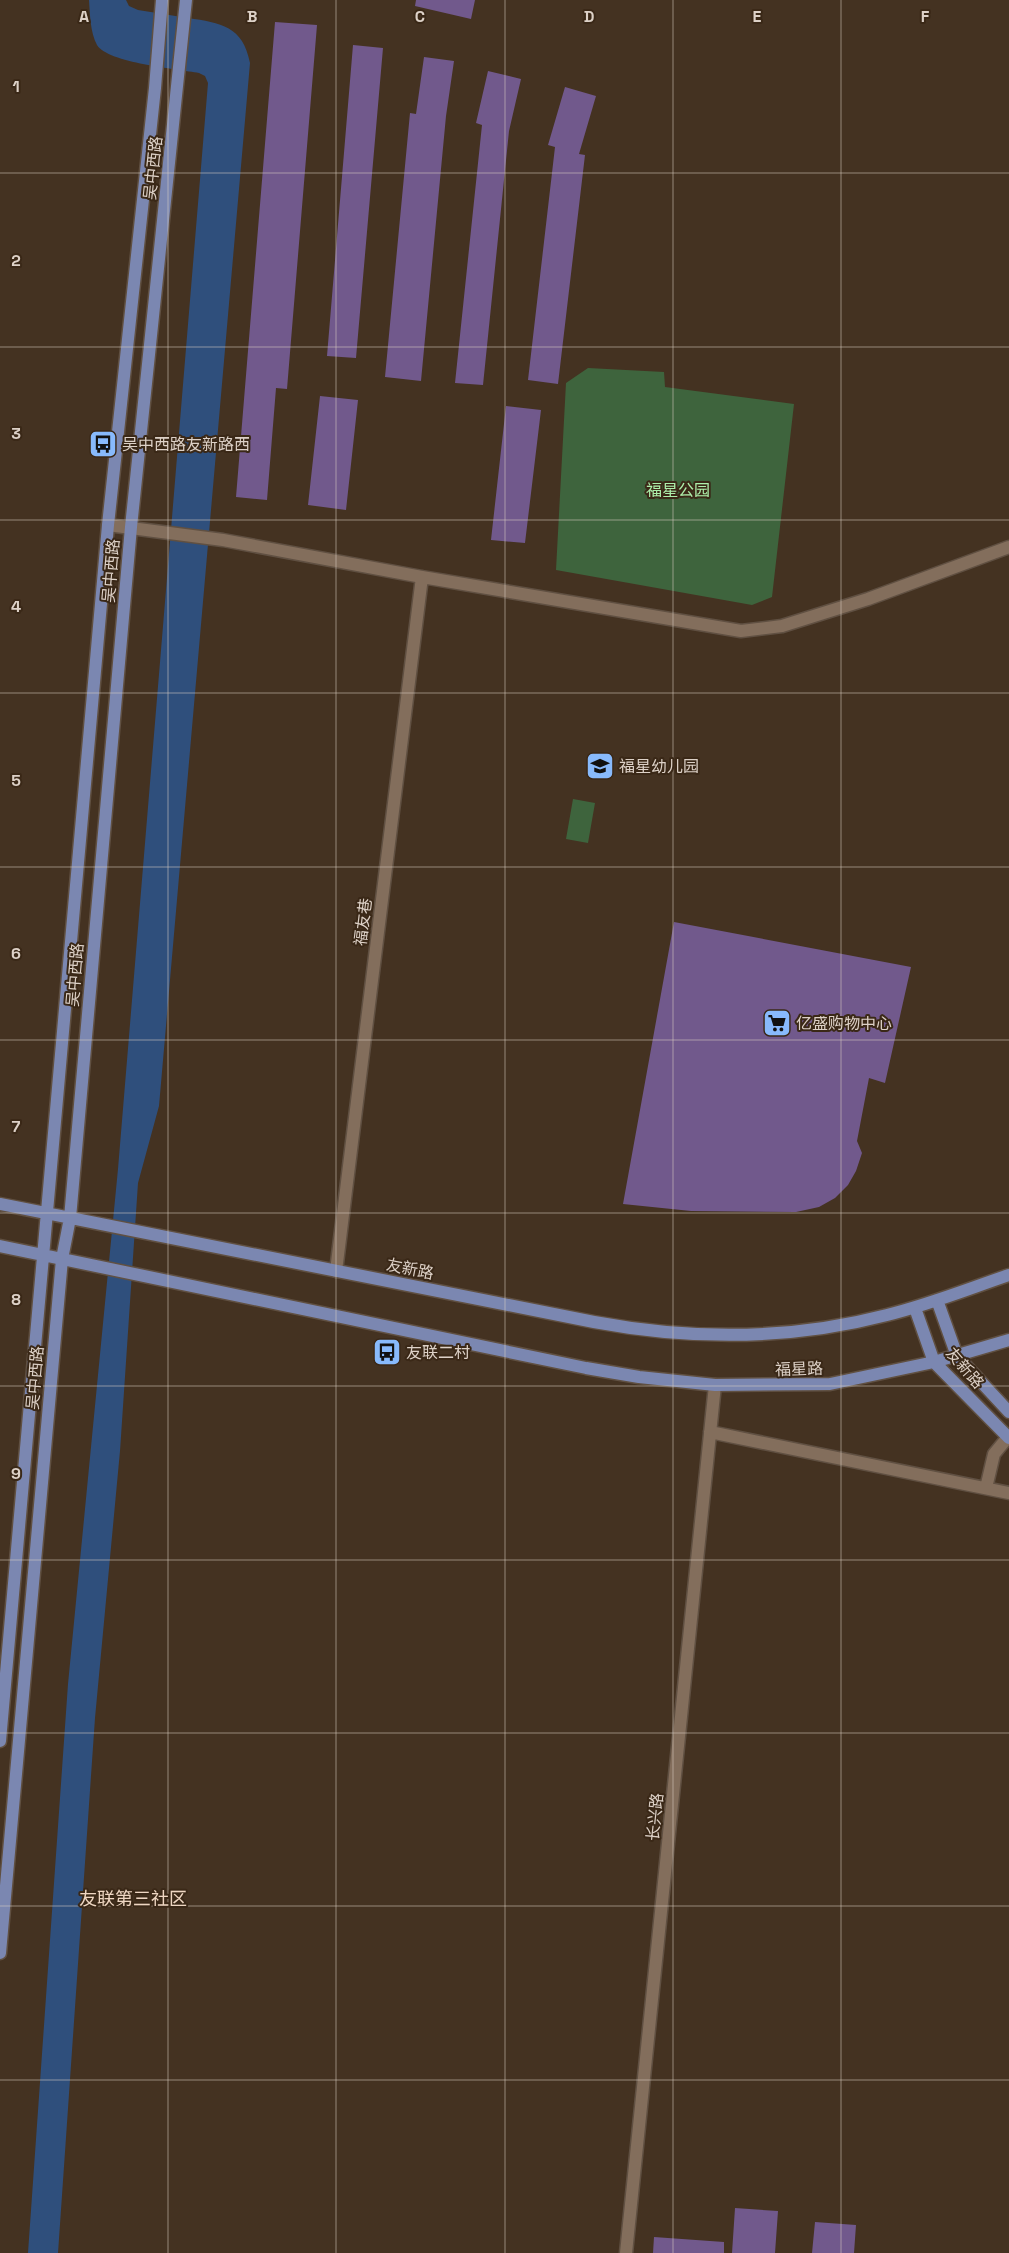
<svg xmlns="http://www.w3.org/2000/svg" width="1009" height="2253" viewBox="0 0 1009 2253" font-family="'Space Grotesk','Noto Sans SC',sans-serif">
<rect width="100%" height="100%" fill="#443221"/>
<path fill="#3e643d" d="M588 368 664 372 665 387 794 404 772 597 752 605 556 570 566 383Z
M573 799 595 803 588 843 566 839Z"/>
<path fill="#2f4f7c" d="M89 0H126L129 6 138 10C155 13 171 15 188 18 221 23 243 26 250 63L159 1106 138 1183 120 1451 95 1718 58 2253H28L68 1684 118 1169 208 83 205 76 199 73C178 69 108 63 97 45 90 32 90 14 89 0Z"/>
<path fill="#71598c" d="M416 0H475L471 19 415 6Z
M275 22 317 25 287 389 276 388 267 500 236 497Z
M353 45 383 48 356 358 327 356Z
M424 57 454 61 446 116 421 381 385 377 410 113 416 114Z
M488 71 521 79 509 131 483 385 455 383 482 125 476 123Z
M565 87 596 96 579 154 585 155 558 384 528 380 555 147 548 145Z
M320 396 358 400 346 510 308 505Z
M506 406 541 410 525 543 491 540Z
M674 922 911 967 885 1083 869 1078 857 1141 862 1153 856 1171 848 1185 835 1198 819 1207 796 1212 691 1211 623 1204Z
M735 2208 778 2211 775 2253H732Z
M815 2222 856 2225 854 2253H812Z
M654 2237 724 2242V2253H653Z"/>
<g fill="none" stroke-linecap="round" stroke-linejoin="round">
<g stroke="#605042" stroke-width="15">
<path id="minor" d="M108 525 223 540 422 577 741 631 782 626 868 599 1009 547
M336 1271 422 577
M710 1432 1009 1493
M986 1488 994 1454 1008 1437
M626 2253 715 1385"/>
</g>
<g stroke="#605042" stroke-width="15">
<path id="major" d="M0 1204 594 1322C691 1340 791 1340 887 1315 928 1305 968 1289 1009 1275
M0 1246 586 1368 639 1377 715 1385 830 1384 934 1362 1009 1340
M937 1300 957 1356 1009 1412
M915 1308 934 1362 1009 1438
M0 1741 108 525 155 88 162 0
M0 1953 62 1259 70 1218 131 527 186 0"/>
</g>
<use href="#minor" stroke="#836e5c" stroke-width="12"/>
<use href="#major" stroke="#7b87b1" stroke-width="12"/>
</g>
<path fill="none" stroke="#ddd1c7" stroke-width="1" stroke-opacity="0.55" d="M168 0V2253M336 0V2253M505 0V2253M673 0V2253M841 0V2253M0 173H1009M0 347H1009M0 520H1009M0 693H1009M0 867H1009M0 1040H1009M0 1213H1009M0 1386H1009M0 1560H1009M0 1733H1009M0 1906H1009M0 2080H1009"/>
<defs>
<g id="bus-square" transform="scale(1.4375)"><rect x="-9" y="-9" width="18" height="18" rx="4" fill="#88bafc" stroke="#3a2817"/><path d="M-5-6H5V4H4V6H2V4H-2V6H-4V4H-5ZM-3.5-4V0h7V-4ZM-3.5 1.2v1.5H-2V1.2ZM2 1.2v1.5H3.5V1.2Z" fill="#111"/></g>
<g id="school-square" transform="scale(1.4375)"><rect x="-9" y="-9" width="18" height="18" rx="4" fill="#88bafc" stroke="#3a2817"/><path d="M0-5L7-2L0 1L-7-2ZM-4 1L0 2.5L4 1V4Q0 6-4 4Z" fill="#111"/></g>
<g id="supermarket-square" transform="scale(1.4375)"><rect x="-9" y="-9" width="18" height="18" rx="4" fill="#88bafc" stroke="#3a2817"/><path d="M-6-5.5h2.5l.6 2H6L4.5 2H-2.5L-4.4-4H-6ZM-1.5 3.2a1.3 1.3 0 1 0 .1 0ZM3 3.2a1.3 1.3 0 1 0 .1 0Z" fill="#111"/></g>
</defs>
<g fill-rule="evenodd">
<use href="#bus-square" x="103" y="444"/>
<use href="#school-square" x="600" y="766"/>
<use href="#supermarket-square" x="777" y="1023"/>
<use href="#bus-square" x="387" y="1352"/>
</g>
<g text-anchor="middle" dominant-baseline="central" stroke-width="4" stroke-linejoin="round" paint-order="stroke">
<g font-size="16" fill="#ddd1c7" stroke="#3a2817">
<text transform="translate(153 168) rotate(-84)">吴中西路</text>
<text transform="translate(111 571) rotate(-85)">吴中西路</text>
<text transform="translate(363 922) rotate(-83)">福友巷</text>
<text transform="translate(75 975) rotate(-85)">吴中西路</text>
<text transform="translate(410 1269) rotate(11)">友新路</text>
<text transform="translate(965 1368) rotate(49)">友新路</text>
<text transform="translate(799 1369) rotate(-2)">福星路</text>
<text transform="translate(35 1378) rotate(-85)">吴中西路</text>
<text transform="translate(655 1817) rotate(-84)">长兴路</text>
</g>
<g font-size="16" fill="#ddd1c7" stroke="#3a2817" text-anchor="start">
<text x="122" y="444">吴中西路友新路西</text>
<text x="619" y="766">福星幼儿园</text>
<text x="796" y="1023">亿盛购物中心</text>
<text x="406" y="1352">友联二村</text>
</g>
<g font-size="16" fill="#adefab" stroke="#3a2817">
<text x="678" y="490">福星公园</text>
</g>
<g font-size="18" fill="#eed6c2" stroke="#3a2817">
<text x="133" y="1898">友联第三社区</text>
</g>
</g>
<g font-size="16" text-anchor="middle" font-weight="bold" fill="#ddd1c7" stroke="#3a2817" stroke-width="4" stroke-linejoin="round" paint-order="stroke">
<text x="84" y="22">A</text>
<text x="252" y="22">B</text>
<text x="420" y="22">C</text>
<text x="589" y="22">D</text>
<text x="757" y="22">E</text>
<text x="925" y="22">F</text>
<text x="16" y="92">1</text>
<text x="16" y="266">2</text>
<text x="16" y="439">3</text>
<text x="16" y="612">4</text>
<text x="16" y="786">5</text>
<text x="16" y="959">6</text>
<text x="16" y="1132">7</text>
<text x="16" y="1305">8</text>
<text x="16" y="1479">9</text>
</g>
</svg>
